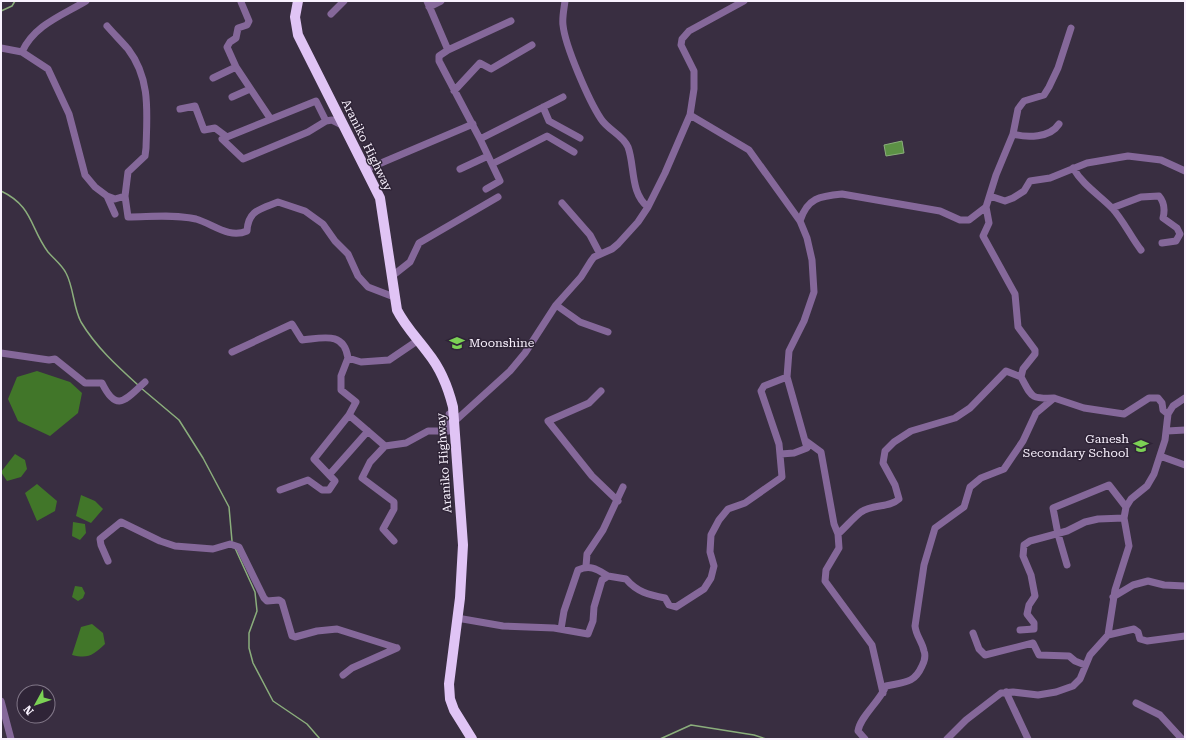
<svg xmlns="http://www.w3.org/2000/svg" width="1186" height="740" viewBox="0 0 1186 740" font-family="'Roboto Serif',serif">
<rect width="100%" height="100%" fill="#392e41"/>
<path fill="#417629" d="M37 371 70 382 82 393 78 413 50 436 18 421 8 399 17 377Z
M15 454 25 460 27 469 21 477 7 481 1 472Z
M37 484 57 501 55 511 37 521 25 493Z
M81 495 95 501 103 509 91 523 76 516Z
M73 522 85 524 86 533 80 540 72 536Z
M75 586 82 587 85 593 83 598 78 601 72 597Z
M92 624 103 633 105 644C93 655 89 659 72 655L81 627Z"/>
<path fill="#5c9145" stroke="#8bae7c" d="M902 141 904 153 886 156 884 145Z"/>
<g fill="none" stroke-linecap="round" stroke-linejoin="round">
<path stroke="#8bae7c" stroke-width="1.5" d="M1 11 12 6 15 1
M1 191C33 206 30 228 48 252 54 259 62 265 66 273 74 288 73 307 81 322 96 347 117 366 138 385
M141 388 179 420 203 458 229 507 232 541
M235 548 255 592 257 611 249 633V648L253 663 273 701 307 724 320 739
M660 739 691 725 754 735 766 739"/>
<path stroke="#85689a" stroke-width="7" d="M427 1 448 50 511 21
M565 1C564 9 562 18 563 25 565 46 589 101 601 119 608 130 623 135 628 147 635 166 630 193 648 207
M241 2 249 21 247 25 238 28 236 38 230 42 227 47 236 67 270 118
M429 7 441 1
M331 14 344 1
M107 26C114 34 121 41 128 49 151 79 147 113 146 148L145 156 128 172 125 196
M1 48 22 52C34 25 63 15 86 1
M448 50 439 56V61L480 139 500 181 486 189
M22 52 48 69 69 114 85 175 95 187 107 196 115 214
M213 78 236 67
M454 91 480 63 491 69 532 45
M232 97 250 89
M543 107 549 121 580 138
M180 109 195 106 204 130 215 128 227 137 222 139 243 159 308 132 326 121
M690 115 749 150 800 221 807 238 812 260 814 292 804 321 789 351 787 377 807 448 794 453 781 454
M1013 134C1027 138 1050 138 1059 124
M227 137 316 101 326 121 332 120 344 126
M480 139 563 97
M492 164 547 136 574 152
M1073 168C1083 185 1098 194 1112 208 1123 220 1131 237 1141 250
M367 169 473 124
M460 169 488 156
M107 196 115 199 125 196 128 217C150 217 174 214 196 219 213 224 229 239 247 231 248 210 261 209 278 202L305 211 323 224 335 241 348 254 358 276 368 287 394 297
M990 196 1005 201 1013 198 1024 191 1030 181 1050 178 1087 163 1128 156 1161 160 1185 171
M562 203 590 235 600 254
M1112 208 1141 197 1159 196C1165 203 1165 210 1163 218L1177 228 1180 234 1176 241 1162 243
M800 221C807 198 820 196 842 194L940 211 960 220H969L986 207
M391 277 410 262 419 243 498 197
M556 305 580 322 608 332
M232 352 292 324 302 340C323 338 344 331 348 358L361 362 389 360 417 341
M1 353 49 360 55 359 85 383H102C117 414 126 399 145 382
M1021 377 1023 369 1035 354V350L1018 327 1015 294 983 236 989 223 986 207 996 175 1013 134 1018 109 1024 101 1044 95 1049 87 1058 68 1071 28
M601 391 589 403 548 421 592 476 618 501
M349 415 385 446 406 443 428 431H449V414L454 412
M455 421 510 371 525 353 556 305 581 277 591 261 594 257 612 249 618 244 638 222 648 207 665 173 690 115 694 89V71L681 45 682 39 689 31 744 1
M1167 431 1185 430
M806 441 821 452 834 524 838 534
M385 446 370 462 362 478 394 502V509L383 529 394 541
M1160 456 1185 465
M329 475 368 431
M280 490 308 480 322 490H329L335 481 314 459 349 415 356 402 341 390V376L348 358
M108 561 101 545 100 539 121 522 160 541 175 546 213 549 230 544 239 547 264 598 267 601 279 600 282 602 292 636 295 637 317 631 337 629 397 648
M1067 565 1058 534 1053 508 1109 485 1126 507
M586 566 587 554 603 530 623 487
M1113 597 1133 585 1148 581 1164 585 1185 586
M457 618 503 626 554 628 588 634 593 621 594 607 602 580 608 576 626 579C637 592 649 595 665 598L669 605 676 607 704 589 711 578 714 566 710 552 711 535 719 520 728 509 745 503 782 477 779 444 761 391 764 386 787 377
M561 629 564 611 578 570C591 564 598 570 608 576
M1020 630 1034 629V623L1027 614 1029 605 1035 596 1031 575 1023 556 1024 545 1030 541 1067 531 1085 522 1098 519 1124 518
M973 633 979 649 985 655 1033 643 1039 655 1069 656 1075 661 1085 665
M1108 635 1134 629 1138 632 1140 639 1147 641 1185 636
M343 675 352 668 397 648
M1006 692 1028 739
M883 693 872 645 825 581 826 570 839 548 838 534C846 527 853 518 861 512 873 504 889 508 899 499L895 485 883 463 885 451 894 442 911 431 955 418 970 408 1006 371 1021 377C1032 397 1030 399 1054 398
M1 701 11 739
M1136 703 1160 715 1182 739
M865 739 858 731C860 717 878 703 885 688L886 686C904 682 914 684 922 666 924 662 926 656 924 651 922 641 916 636 915 626L924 565 935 528 964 507 970 487 981 478 1004 469 1023 441 1036 413 1054 398 1084 408 1124 414 1149 398H1158L1162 403 1163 410 1168 414
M947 739 966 720 1001 693 1013 692 1038 695 1056 692 1073 686 1080 679 1090 655 1108 635 1115 590 1129 546 1124 518 1126 507 1131 499 1147 486 1154 474 1165 440 1168 414 1173 406 1185 398"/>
<path stroke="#e0c4f5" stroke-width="10" d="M298 1 295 17 298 35 380 198 397 310C405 326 417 338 428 353 441 369 448 387 453 407L463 545 460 598 449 684 450 699 454 710 472 739"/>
</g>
<defs>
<g id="school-bare" transform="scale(1.2)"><path d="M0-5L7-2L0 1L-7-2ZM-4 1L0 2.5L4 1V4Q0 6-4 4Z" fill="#7cd155" stroke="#2f2437" stroke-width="2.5" paint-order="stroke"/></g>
</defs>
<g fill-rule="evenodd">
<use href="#school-bare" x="457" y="343"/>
<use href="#school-bare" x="1141" y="446"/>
</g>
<g text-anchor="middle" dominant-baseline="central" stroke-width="3" stroke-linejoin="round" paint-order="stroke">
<g font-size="12" fill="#f9f2fe" stroke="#2f2437">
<text transform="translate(367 145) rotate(64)">Araniko Highway</text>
<text transform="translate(444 463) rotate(-94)">Araniko Highway</text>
</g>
<g font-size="12" fill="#f9f2fe" stroke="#2f2437" text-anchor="start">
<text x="469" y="343">Moonshine</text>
<text x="1129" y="439" text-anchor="end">Ganesh<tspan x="1129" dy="14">Secondary School</tspan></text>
</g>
</g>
<rect width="1186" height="740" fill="none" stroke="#f9f2fe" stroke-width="4"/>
<g transform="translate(36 704) rotate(230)"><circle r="19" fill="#2f2437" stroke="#807687"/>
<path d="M0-3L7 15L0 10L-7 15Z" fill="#7cd155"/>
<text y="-6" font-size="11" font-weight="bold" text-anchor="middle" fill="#f9f2fe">N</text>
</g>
</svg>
